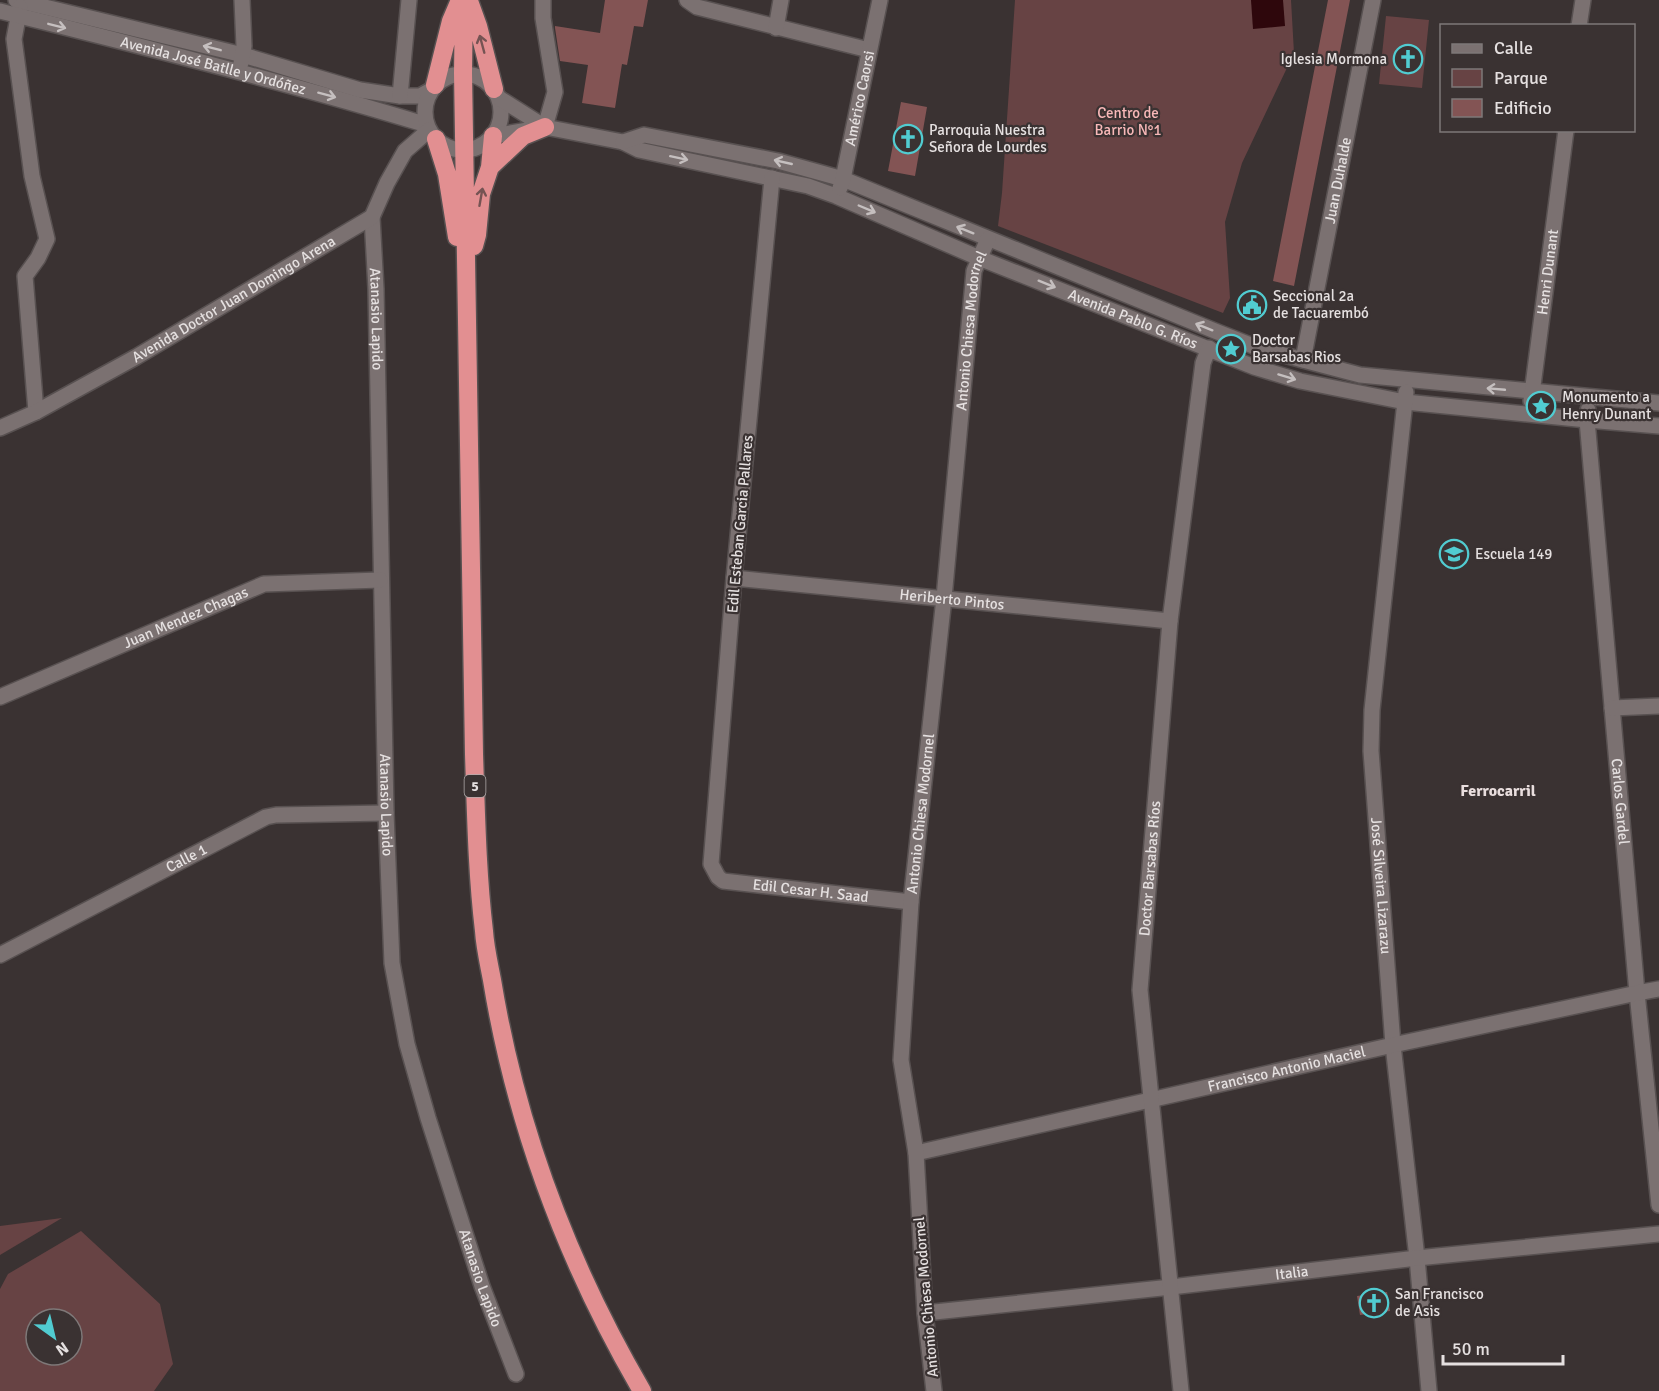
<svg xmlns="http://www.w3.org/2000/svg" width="1659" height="1391" viewBox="0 0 1659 1391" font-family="Signika,sans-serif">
<rect width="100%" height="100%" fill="#3a3232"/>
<path fill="#674344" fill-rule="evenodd" d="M1015 0H1291L1294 53 1242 163 1225 222 1230 298 1223 313 998 226 1002 193Z
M1386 16 1429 20 1422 88 1379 84Z
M62 1218 0 1255V1226Z
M81 1231 160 1304 173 1364 154 1391H0V1289L8 1274ZM36 1319H72V1355H36Z"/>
<path fill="#2e070c" d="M1251 0H1283L1285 26 1253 29Z"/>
<path fill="#835454" d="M605 0H648L643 27 634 26 627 65 622 64 615 108 582 103 588 65 560 61 555 28V26L600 33Z
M1328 0H1350L1294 286 1273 281Z
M901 102 927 107 915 176 888 171Z
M1387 1292 1390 1311 1360 1315 1357 1296Z"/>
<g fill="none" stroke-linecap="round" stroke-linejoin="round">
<g stroke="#585151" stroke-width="18">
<g id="minor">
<path d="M16 0 243 55 360 90 400 96H420L431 90"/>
<path d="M543 0V18L555 92 545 127"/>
<path d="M687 0 697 7 869 50"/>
<path d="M20 7 14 39 32 176 47 239 38 258 25 276 36 412"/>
<path id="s1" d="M0 11C143 47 286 82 427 125"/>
<path d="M1579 26 1583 0"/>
<path d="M776 28 781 0"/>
<path d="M241 63 244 46 242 0"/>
<circle cx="463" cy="112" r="38"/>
<path d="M400 96 409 0"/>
<path d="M499 98 545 127"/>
<path id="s2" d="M493 136 545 127 623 142 639 150 808 186 836 196 979 258 1254 367 1300 381 1405 402 1587 420 1659 426"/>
<path d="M623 142 644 135 778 161 843 179 1215 331 1258 348 1303 360 1360 375 1659 403"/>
<path id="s3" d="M772 178 734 578 711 864 718 877 723 881 911 902"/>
<path id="s4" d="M840 188 843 179 880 0"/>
<path id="s5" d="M372 217 376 289 386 813 392 963 407 1044 428 1118 482 1286 516 1374"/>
<path id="s6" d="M1303 360 1373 0"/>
<path id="s7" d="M1406 392 1372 710 1371 751 1393 1045 1417 1258 1429 1391"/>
<path id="s8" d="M1531 401 1566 130"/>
<path id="s9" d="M1588 410 1587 420 1637 993 1659 1205"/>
<path id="s10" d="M0 428 36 412 136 357 372 217 387 183 405 151 429 130"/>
<path id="s11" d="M734 578 1170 621"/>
<path id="s12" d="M0 697 264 584 380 580"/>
<path d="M1612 708 1659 706"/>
<path id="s13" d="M0 955 266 817 276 815 386 813"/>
<path id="s14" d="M916 1153 1393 1045 1637 993 1659 989"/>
<path id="s15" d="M925 1313 1171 1287 1417 1258 1659 1234"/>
<path id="s16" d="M934 1391 925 1313 916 1153 901 1060 911 902 944 598 974 271 988 239"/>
<path id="s17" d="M1181 1391 1140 990 1170 621 1203 363 1209 348"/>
</g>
</g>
<g stroke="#585151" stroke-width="21">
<path id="highway" d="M464 0 463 73 474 754C476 813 477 872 484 931 485 947 489 964 492 980 516 1126 568 1264 642 1391
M469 1 478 26 494 89
M435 85 451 21 460 0
M436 139 447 174 457 237
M490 167 523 136 545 127
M474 246 477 235 481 194 490 167 493 136"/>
</g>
<use href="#minor" stroke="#7b7171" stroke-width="15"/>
<use href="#highway" stroke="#e28f91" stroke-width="18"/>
</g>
<defs><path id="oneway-shaft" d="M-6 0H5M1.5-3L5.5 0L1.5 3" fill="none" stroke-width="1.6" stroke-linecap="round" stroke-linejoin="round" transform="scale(1.5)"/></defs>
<g stroke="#c5bfbf">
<use href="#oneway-shaft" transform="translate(57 26) rotate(14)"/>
<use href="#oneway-shaft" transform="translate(212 48) rotate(-166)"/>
<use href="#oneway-shaft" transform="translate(327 95) rotate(15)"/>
<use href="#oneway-shaft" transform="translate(679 158) rotate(12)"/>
<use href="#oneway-shaft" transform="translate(783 162) rotate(-167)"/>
<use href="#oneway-shaft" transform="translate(867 209) rotate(23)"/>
<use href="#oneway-shaft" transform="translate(965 230) rotate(-158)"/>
<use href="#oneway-shaft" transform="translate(1047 284) rotate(22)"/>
<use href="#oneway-shaft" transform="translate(1204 327) rotate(-158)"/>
<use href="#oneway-shaft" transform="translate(1287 377) rotate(17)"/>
<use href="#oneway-shaft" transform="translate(1496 389) rotate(-175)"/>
</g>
<g stroke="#755353">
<use href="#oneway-shaft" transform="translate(482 44) rotate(-105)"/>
<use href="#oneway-shaft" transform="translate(481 197) rotate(-80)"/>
</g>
<defs>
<g id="church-ring" transform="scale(1.5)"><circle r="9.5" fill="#3a3232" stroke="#51ccd1" stroke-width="1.5"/><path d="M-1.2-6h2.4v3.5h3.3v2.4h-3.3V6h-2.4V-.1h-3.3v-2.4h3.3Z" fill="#51ccd1"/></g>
<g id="civic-ring" transform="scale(1.5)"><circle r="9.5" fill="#3a3232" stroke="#51ccd1" stroke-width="1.5"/><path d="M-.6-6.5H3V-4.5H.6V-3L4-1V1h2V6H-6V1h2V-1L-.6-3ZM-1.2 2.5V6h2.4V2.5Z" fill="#51ccd1"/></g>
<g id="sight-ring" transform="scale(1.5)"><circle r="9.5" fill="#3a3232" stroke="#51ccd1" stroke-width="1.5"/><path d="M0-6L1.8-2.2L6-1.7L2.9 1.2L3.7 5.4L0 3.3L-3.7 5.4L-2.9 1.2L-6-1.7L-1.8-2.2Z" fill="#51ccd1"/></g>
<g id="school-ring" transform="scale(1.5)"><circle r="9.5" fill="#3a3232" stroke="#51ccd1" stroke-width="1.5"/><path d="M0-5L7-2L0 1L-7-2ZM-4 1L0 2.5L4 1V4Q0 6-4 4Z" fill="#51ccd1"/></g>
</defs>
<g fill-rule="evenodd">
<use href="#church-ring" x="1408" y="59"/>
<use href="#church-ring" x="908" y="139"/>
<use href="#civic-ring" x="1252" y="305"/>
<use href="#sight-ring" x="1231" y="349"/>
<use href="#sight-ring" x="1541" y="406"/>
<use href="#school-ring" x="1454" y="554"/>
<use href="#church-ring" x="1374" y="1303"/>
</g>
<g text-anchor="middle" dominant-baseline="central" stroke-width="4.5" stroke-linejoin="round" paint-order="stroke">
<rect fill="#3a3232" stroke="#b2acac" stroke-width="1.5" x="464.5" y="775" width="21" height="22" rx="4.5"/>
<g font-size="14" font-weight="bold" fill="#e5e0e0">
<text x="475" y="786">5</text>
</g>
<g font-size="15" fill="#e5e0e0" stroke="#3a3232" text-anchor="start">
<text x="1387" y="59" text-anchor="end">Iglesia Mormona</text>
<text x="929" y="130">Parroquia Nuestra<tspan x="929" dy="17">Señora de Lourdes</tspan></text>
<text x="1273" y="296">Seccional 2a<tspan x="1273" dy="17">de Tacuarembó</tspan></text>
<text x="1252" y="340">Doctor<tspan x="1252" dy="17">Barsabas Rios</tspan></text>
<text x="1562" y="397">Monumento a<tspan x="1562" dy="17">Henry Dunant</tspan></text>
<text x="1475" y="554">Escuela 149</text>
<text x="1395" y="1294">San Francisco<tspan x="1395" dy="17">de Asis</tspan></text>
</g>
<g font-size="15" fill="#e5e0e0" stroke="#3a3232">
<text stroke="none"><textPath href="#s1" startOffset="220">Avenida José Batlle y Ordóñez</textPath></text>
<text stroke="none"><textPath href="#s4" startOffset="92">Américo Caorsi</textPath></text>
<text stroke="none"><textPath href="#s6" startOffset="183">Juan Duhalde</textPath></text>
<text stroke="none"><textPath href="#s8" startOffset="130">Henri Dunant</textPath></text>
<text stroke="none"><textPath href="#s10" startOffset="267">Avenida Doctor Juan Domingo Arena</textPath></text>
<text stroke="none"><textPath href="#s2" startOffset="674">Avenida Pablo G. Ríos</textPath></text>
<text stroke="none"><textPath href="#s5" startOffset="102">Atanasio Lapido</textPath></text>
<text stroke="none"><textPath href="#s16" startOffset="1066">Antonio Chiesa Modornel</textPath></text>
<text transform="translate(740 524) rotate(-85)">Edil Esteban Garcia Pallares</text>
<text stroke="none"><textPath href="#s11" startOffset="219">Heriberto Pintos</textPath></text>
<text stroke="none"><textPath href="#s12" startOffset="202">Juan Mendez Chagas</textPath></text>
<text stroke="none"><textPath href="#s9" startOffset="393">Carlos Gardel</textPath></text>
<text stroke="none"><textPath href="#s5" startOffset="588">Atanasio Lapido</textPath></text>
<text stroke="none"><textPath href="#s16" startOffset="580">Antonio Chiesa Modornel</textPath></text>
<text stroke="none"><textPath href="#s13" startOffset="210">Calle 1</textPath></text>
<text stroke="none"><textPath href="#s17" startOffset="525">Doctor Barsabas Ríos</textPath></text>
<text stroke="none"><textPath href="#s7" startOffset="496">José Silveira Lizarazu</textPath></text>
<text stroke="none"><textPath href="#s3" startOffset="798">Edil Cesar H. Saad</textPath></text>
<text stroke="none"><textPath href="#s14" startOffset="380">Francisco Antonio Maciel</textPath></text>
<text stroke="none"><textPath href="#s15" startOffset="369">Italia</textPath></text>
<text stroke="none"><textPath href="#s5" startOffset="1074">Atanasio Lapido</textPath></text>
<text transform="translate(926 1297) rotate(-95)">Antonio Chiesa Modornel</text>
</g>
<g font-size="15" fill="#f8b8b8" stroke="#3a3232">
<text x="1128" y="113">Centro de<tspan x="1128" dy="17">Barrio N°1</tspan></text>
</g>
<g font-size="16" font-weight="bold" fill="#e9dede" stroke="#3a3232">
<text x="1498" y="791">Ferrocarril</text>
</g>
</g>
<rect x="1440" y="24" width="195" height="108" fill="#3a3232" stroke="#7e7878" stroke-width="1.5"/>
<rect x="1452" y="44" width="30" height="9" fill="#7b7171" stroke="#7e7878" stroke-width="1.5"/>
<text x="1494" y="54" font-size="18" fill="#e5e0e0">Calle</text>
<rect x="1452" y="69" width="30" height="18" fill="#674344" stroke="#7e7878" stroke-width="1.5"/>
<text x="1494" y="84" font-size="18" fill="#e5e0e0">Parque</text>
<rect x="1452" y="99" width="30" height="18" fill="#835454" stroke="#7e7878" stroke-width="1.5"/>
<text x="1494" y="114" font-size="18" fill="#e5e0e0">Edificio</text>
<g transform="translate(54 1337) rotate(146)"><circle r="28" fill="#3a3232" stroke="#7e7878" stroke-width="1.5"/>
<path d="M0-4.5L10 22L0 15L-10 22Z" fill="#51ccd1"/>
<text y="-9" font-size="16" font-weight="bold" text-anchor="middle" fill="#e5e0e0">N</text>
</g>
<path d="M1443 1355v9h120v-9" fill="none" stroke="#e5e0e0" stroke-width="3"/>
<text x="1452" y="1355" font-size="18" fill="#e5e0e0" stroke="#3a3232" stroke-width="4.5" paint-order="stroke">50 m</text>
</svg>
